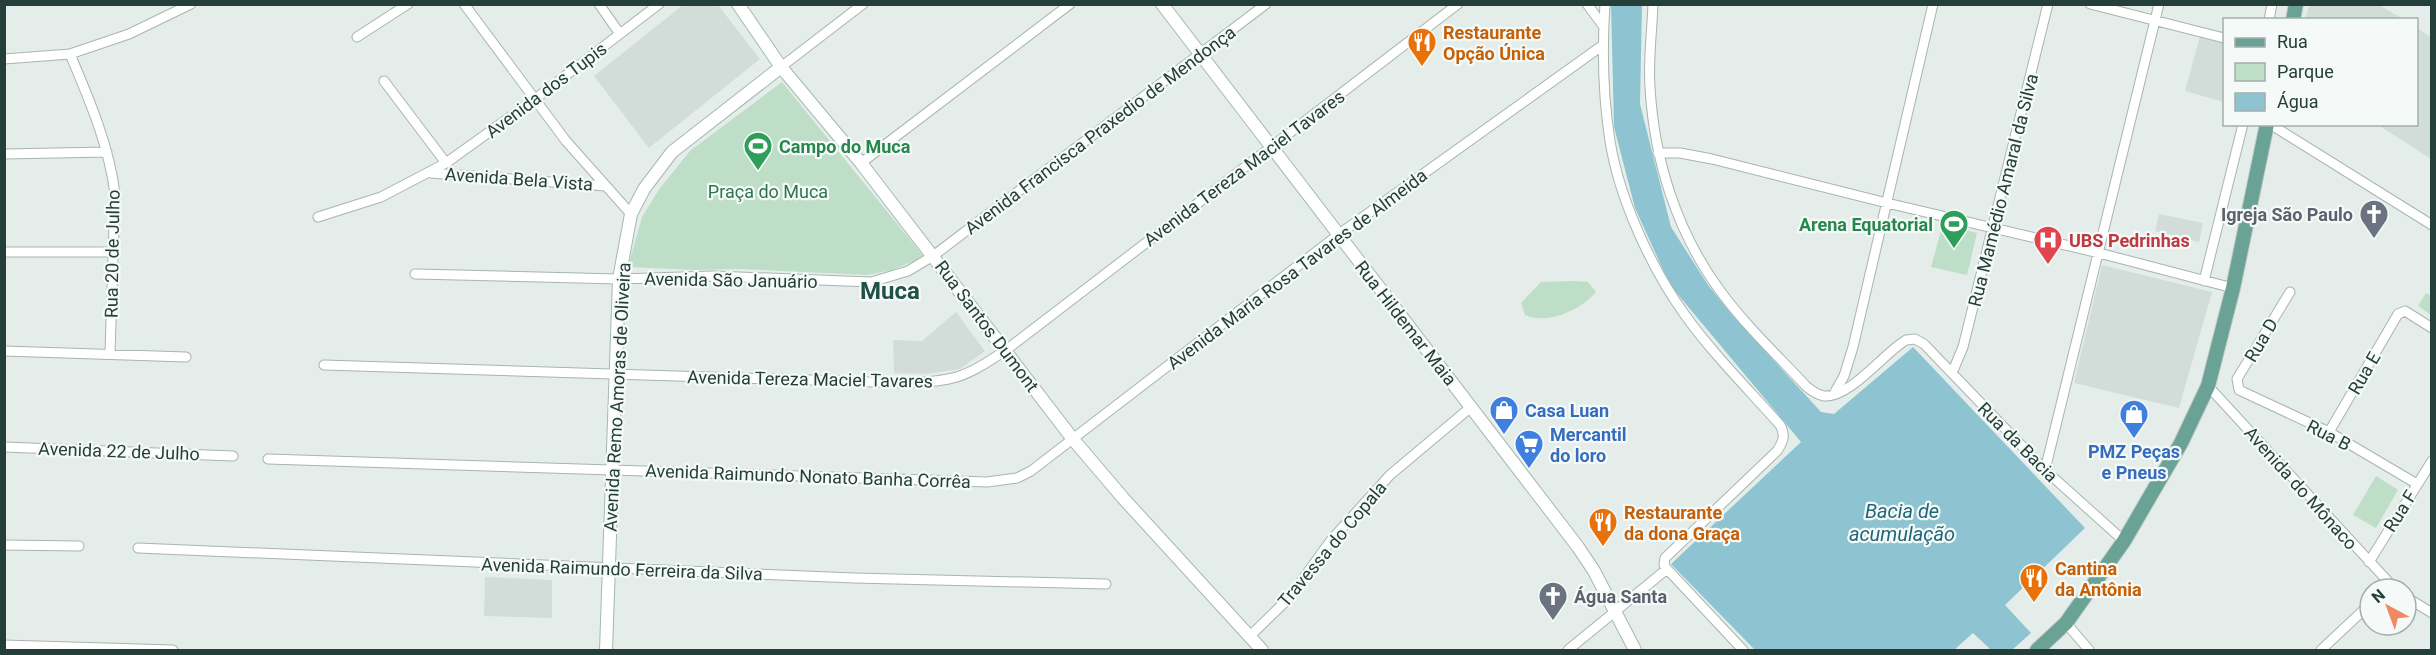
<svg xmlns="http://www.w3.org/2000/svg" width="2436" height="655" viewBox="0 0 2436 655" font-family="Roboto,sans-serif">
<rect width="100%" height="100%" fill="#e4edea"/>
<path fill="#d2ddd9" d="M2310 4 2379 5 2403 19H2305Z
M683 5H718L760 59 649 148 594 76Z
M2417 28 2431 37V159L2378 125 2416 124Z
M2200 36 2224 41V102L2185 91Z
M2159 214 2203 223 2199 242 2155 231Z
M2102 265 2212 292 2179 408 2074 383Z
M956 312 985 351 960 369 926 374 894 373 893 340 922 341Z
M485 577 552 580V618L484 616Z"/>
<path fill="#bedec8" d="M782 82 924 257 892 270 867 275 741 269 694 270 628 267 642 217 660 188 690 151Z
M1943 224 1977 233 1967 275 1931 267Z
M1574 281 1588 282 1596 292C1581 310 1548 325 1525 315L1521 303 1541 282Z
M2426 293 2431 296V315L2418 306Z
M2376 476 2398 490 2376 528 2353 515Z"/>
<path fill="#8ec4d1" d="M1611 5H1642L1640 104 1671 227 1708 285 1733 316 1821 412 1834 414 1913 347 2085 528 2005 605 2031 633 2012 650H1991L1973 633 1954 650H1755L1671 564 1801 442 1670 285 1635 208 1614 127Z"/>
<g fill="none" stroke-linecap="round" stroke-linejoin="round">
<g stroke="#a7b5b1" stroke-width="11">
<path id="minor" d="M464 4 566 141 631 214
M599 4 620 34
M1587 4 1604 27
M1605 4C1602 49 1603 96 1610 141 1619 198 1651 268 1685 315 1713 354 1748 389 1780 425 1786 435 1783 442 1777 451L1665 558 1664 565 1667 569 1743 650
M1653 4C1652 32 1648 60 1650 87 1654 160 1677 233 1721 292 1746 326 1778 356 1807 387 1812 391 1817 395 1824 396 1850 398 1884 353 1906 340L1915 339 1924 344 2045 470 2124 541
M2090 4 2224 38
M2269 20 2272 4
M357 37 408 4
M70 54C89 99 109 145 115 194L110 353
M4 59 70 54 129 34 191 4
M781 67 863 4
M384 81 446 163
M2270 124 2432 225
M1658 153H1680L1712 159 1887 203 2099 253 2233 288
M4 154 107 152
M861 163 1070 4
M431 173 606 186
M318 217 381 197 446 163 535 99 659 4
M4 252H112
M415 274 619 279 713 276 871 282 908 271 933 256 1266 4
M2204 281 2243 124
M2290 292 2237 379 2239 390 2329 432 2417 484
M4 351 186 357
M324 365 905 383C956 381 964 378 1006 350L1458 4
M1952 373 1963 347 2048 4
M2208 386 2395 589
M1835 392 1844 376 1853 347 1933 4
M2329 432 2398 314 2405 311 2432 328
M4 447 233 456
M268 459 987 482 1017 478 1031 471 1338 235 1603 45
M2045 470 2159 4
M4 545 79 546
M138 548 854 578 1106 584
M2369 562 2432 461
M2406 597 2432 613
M2066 623 2089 650
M1249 637 1289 598 1332 539 1390 475 1471 407
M4 645 173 650
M1568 650 1667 569
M2321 650 2370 604"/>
</g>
<g stroke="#a3b9b2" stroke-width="14">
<path id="secondary" d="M738 4 781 67 861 163 1072 438 1123 498 1262 650
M1162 4 1578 547 1594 571 1635 650
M606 650 619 279 631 214 644 189 672 152 781 67"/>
</g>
<g stroke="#c2c9c8" stroke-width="16">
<path id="primary" d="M2293 20 2296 4
M2037 650 2066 623 2124 541 2181 443 2208 386 2233 288 2267 124"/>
</g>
<use href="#minor" stroke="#fff" stroke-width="9"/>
<use href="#secondary" stroke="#fff" stroke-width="12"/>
<use href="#primary" stroke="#6aa296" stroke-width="14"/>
</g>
<defs>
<g id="restaurant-pin" transform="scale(1.5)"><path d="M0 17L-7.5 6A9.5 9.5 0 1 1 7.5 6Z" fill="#e8710a" stroke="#f5faf8"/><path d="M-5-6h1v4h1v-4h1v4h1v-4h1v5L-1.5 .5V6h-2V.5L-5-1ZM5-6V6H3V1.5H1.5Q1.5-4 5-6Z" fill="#fff"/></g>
<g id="stadium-pin" transform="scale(1.5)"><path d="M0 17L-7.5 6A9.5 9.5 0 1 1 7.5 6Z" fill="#2e9e5b" stroke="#f5faf8"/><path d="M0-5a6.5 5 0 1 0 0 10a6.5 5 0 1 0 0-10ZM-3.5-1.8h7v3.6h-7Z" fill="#fff"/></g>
<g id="church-pin" transform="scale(1.5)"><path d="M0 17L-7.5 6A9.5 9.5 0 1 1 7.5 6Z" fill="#6b7280" stroke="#f5faf8"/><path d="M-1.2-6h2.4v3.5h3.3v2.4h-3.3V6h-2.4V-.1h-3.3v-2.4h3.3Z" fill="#fff"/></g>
<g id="hospital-pin" transform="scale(1.5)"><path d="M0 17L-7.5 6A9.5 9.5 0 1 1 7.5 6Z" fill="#e0444e" stroke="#f5faf8"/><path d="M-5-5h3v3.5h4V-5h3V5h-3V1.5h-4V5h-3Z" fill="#fff"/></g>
<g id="shop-pin" transform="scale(1.5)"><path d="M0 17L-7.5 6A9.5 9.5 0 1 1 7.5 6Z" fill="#3f7fe0" stroke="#f5faf8"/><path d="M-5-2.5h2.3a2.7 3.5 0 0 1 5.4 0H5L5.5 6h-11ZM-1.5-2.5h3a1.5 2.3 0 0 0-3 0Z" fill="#fff"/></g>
<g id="supermarket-pin" transform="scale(1.5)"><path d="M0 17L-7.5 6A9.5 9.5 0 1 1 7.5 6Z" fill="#3f7fe0" stroke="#f5faf8"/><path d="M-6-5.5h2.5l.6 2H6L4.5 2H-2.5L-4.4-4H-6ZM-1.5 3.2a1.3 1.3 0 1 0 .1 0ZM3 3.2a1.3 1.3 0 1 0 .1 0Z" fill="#fff"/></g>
</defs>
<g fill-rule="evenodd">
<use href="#restaurant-pin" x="1422" y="42"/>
<use href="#stadium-pin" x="758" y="146"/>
<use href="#church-pin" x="2374" y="214"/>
<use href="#stadium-pin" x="1954" y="224"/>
<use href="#hospital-pin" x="2048" y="240"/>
<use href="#shop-pin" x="1504" y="410"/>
<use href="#shop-pin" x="2134" y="414"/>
<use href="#supermarket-pin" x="1529" y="444"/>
<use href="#restaurant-pin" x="1603" y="522"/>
<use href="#restaurant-pin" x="2034" y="578"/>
<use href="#church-pin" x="1553" y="596"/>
</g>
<g text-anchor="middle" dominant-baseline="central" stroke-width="4.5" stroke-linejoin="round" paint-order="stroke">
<g font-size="18" font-weight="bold" fill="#c56008" stroke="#f5faf8" text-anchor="start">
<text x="1443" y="32">Restaurante<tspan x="1443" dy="21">Opção Única</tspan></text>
<text x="1624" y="512">Restaurante<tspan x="1624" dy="21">da dona Graça</tspan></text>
<text x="2055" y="568">Cantina<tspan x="2055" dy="21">da Antônia</tspan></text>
</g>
<g font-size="18" fill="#243f39" stroke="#f5faf8">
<text transform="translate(546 90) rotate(-37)">Avenida dos Tupis</text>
<text transform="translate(1100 130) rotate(-37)">Avenida Francisca Praxedio de Mendonça</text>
<text transform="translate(1244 168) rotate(-37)">Avenida Tereza Maciel Tavares</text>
<text transform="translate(519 179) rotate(4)">Avenida Bela Vista</text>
<text transform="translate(2003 190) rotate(-76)">Rua Mamédio Amaral da Silva</text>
<text transform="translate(112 254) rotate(-89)">Rua 20 de Julho</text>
<text transform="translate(1297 269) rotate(-37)">Avenida Maria Rosa Tavares de Almeida</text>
<text transform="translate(731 280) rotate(1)">Avenida São Januário</text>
<text transform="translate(1406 323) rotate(52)">Rua Hildemar Maia</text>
<text transform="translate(987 326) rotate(53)">Rua Santos Dumont</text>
<text transform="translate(2261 340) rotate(-59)">Rua D</text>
<text transform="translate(2364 373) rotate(-60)">Rua E</text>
<text transform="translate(810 379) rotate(1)">Avenida Tereza Maciel Tavares</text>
<text transform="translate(617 397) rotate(-87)">Avenida Remo Amoras de Oliveira</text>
<text transform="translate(2329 435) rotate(27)">Rua B</text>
<text transform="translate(2018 442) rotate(45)">Rua da Bacia</text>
<text transform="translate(119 451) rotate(2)">Avenida 22 de Julho</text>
<text transform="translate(808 476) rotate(2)">Avenida Raimundo Nonato Banha Corrêa</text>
<text transform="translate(2301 488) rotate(48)">Avenida do Mônaco</text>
<text transform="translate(2400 511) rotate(-58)">Rua F</text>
<text transform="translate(1332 544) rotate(-50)">Travessa do Copala</text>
<text transform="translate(622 569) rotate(2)">Avenida Raimundo Ferreira da Silva</text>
</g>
<g font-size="18" font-weight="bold" fill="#27864d" stroke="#f5faf8" text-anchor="start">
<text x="779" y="146">Campo do Muca</text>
<text x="1933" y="224" text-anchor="end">Arena Equatorial</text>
</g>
<g font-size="18" fill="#2e754d" stroke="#f5faf8">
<text x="768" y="191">Praça do Muca</text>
</g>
<g font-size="18" font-weight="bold" fill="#5b616d" stroke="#f5faf8" text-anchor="end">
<text x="2353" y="214">Igreja São Paulo</text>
<text x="1574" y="596" text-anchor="start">Água Santa</text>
</g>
<g font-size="18" font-weight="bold" fill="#be3a42" stroke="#f5faf8" text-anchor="start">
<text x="2069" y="240">UBS Pedrinhas</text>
</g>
<g font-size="18" font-weight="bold" fill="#366cbe" stroke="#f5faf8" text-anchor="start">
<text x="1525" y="410">Casa Luan</text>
<text x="1550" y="434">Mercantil<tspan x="1550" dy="21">do loro</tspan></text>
<text x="2134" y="451" text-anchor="middle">PMZ Peças<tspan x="2134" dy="21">e Pneus</tspan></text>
</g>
<g font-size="20" font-style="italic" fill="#1e677a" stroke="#f5faf8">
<text x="1902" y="511">Bacia de<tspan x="1902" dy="23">acumulação</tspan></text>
</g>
<g font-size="24" font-weight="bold" fill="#205147" stroke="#f5faf8">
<text x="890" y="291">Muca</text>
</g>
</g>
<rect width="2436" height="655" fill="none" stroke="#243f39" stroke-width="12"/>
<rect x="2223" y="18" width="195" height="108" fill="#f5faf8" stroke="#a1afac" stroke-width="1.5"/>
<rect x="2235" y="38" width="30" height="9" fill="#6aa296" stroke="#a1afac" stroke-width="1.5"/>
<text x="2277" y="48" font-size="18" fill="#243f39">Rua</text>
<rect x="2235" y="63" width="30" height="18" fill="#bedec8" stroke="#a1afac" stroke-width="1.5"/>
<text x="2277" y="78" font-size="18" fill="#243f39">Parque</text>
<rect x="2235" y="93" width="30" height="18" fill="#8ec4d1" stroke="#a1afac" stroke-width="1.5"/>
<text x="2277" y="108" font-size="18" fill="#243f39">Água</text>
<g transform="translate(2388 607) rotate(319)"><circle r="28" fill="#f5faf8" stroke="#a1afac" stroke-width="1.5"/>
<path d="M0-4.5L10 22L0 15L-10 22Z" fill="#ef8a61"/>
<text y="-9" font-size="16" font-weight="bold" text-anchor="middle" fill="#243f39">N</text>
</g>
</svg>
